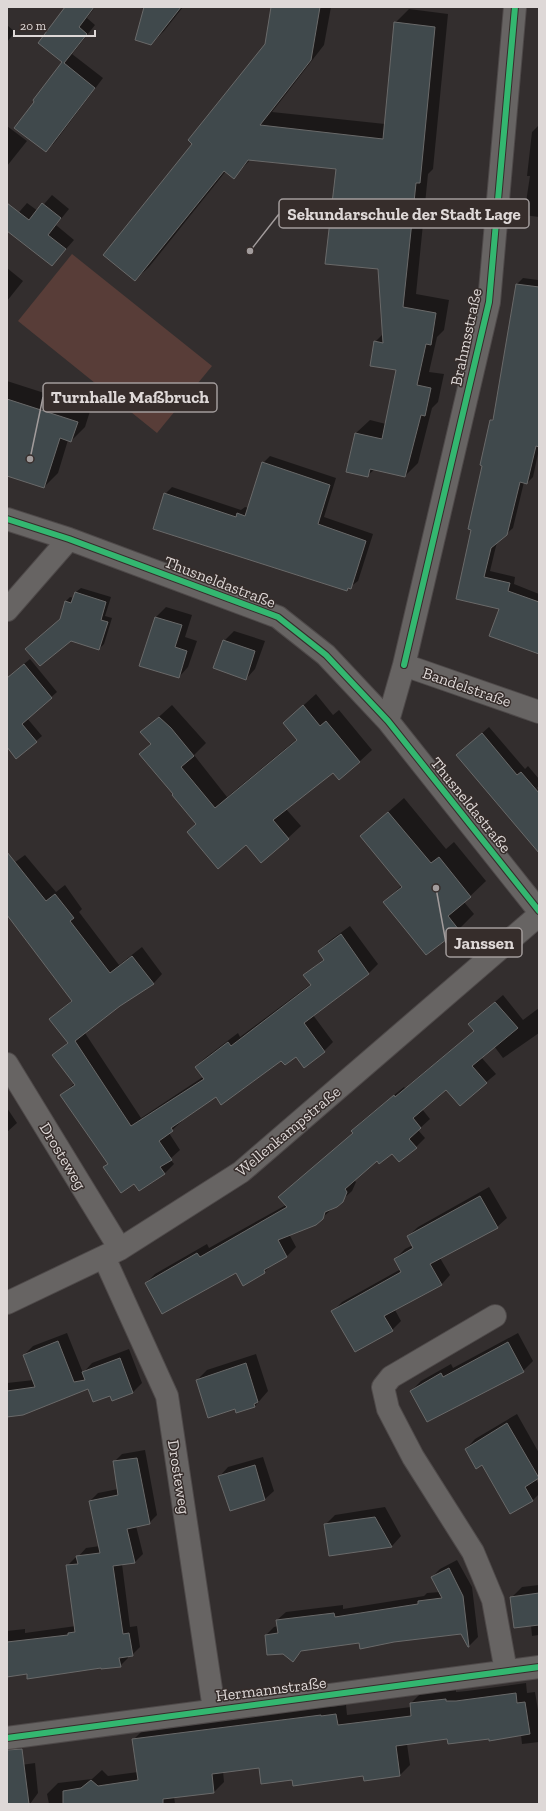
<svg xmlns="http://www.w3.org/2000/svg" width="546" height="1811" viewBox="0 0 546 1811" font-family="'Zilla Slab',serif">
<rect width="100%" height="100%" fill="#332e2e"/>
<path fill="#583d38" d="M72 254 212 366 157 433 18 321Z"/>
<path fill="#0007" d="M67 7H95L87 18 95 25 72 54 103 78 55 142 46 151 63 62Z
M137 7H183L164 31 151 44 145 9Z
M272 7H331L324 45 272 112 385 124 395 23 409 9 448 14 433 169 428 174 416 294 449 300 444 330 437 337 429 372 444 374 438 402 432 408 418 463 405 476 375 469 367 476 348 472 356 433 370 420 386 424 397 370 375 342 383 334 378 268 337 168 251 159 234 177 226 171 149 267 135 280 194 144 266 44Z
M7 25 15 32 7 42Z
M7 126 27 141 7 166Z
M538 126H539V217L524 215 530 176H527L532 132Z
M52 195 69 209 56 225 74 240 52 265 7 230V226L27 203 38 211Z
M7 268 23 281 7 301Z
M539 276V449L533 477 527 483 524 482 513 528 497 542 490 571 515 577 514 584 539 594V653L501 608 457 598 473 529 491 420 495 417 517 284 523 278 538 280Z
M7 381 91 408 85 427 71 441 68 440 58 473 44 487 7 475Z
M270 456 336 478 324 517 373 534 358 581 346 590 165 494 172 487 241 510 245 507 249 508 263 463Z
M81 588 111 597 105 616 112 618 104 644 99 649 71 639 61 618 66 601 70 597 74 598 76 592Z
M166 607 192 615 185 637 197 641 188 667 179 677 140 665 156 617Z
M234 631 265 641 255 669 246 679 224 641Z
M30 659 57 692 27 718 42 736 16 758 7 746V678Z
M316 694 333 715 339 710 372 750 359 762 333 772 286 809 301 826 288 838 246 844 188 832 196 824 174 794 141 754 151 743 142 732 172 705 206 743 194 755 227 797 297 739 284 723Z
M489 727 525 769 528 766 539 779V786L537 788 539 790V839L464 749Z
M404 798 446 849 454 842 486 881 464 902 474 914 459 929 427 954 384 903 402 885 361 836Z
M25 855 56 892 65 885 82 909 79 912 119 965 142 947 162 974 153 984 120 1005 85 1033 141 1118 203 1077 196 1067 205 1058 238 1033 240 1037 311 984 305 975 324 959 319 951 328 942 350 926 378 964 369 973 313 1015 333 1042 324 1051 282 1060 216 1096 181 1120 182 1121 169 1133 180 1150 170 1159 174 1164 165 1173 139 1190 135 1183 104 1167 109 1163 61 1095 75 1083 54 1055 68 1042 50 1019 72 1000 7 915V868Z
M503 995 523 1020 539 1008V1033L503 1058 494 1046 481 1057 496 1074 460 1104 446 1088 422 1109 430 1119 418 1130 425 1138 416 1147 392 1153 377 1160 354 1180 356 1182 352 1191 322 1218 289 1234 296 1247 287 1256 272 1265 264 1272H236L146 1283 155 1274 207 1244 209 1248 286 1205 280 1197 289 1188 354 1133 352 1131 361 1122 404 1087 405 1088 475 1030 469 1024Z
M7 1108 17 1123 7 1132Z
M489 1187 507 1218 497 1227 440 1258 450 1275 441 1285 395 1310 401 1321 392 1330 333 1311 342 1302 401 1269 395 1259 405 1249 413 1245 408 1236 418 1227Z
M67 1333 83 1373 92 1363 129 1349 142 1383 133 1392 112 1400 111 1395 89 1388 7 1416V1383L34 1380 24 1355 33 1346Z
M518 1333 533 1361 523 1371 427 1421 411 1391 421 1381 451 1364 453 1368Z
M256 1354 268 1391 255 1406 235 1408 197 1380 207 1370Z
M517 1414 539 1453V1477L536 1479 539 1485V1494L533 1500 510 1513 482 1464 466 1449 475 1439Z
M145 1450 157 1515 149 1523 136 1526 143 1554 135 1562 122 1564 130 1627 137 1626 140 1647 132 1655 128 1656V1658L120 1666 7 1676V1631L25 1629V1633L76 1626 67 1566 75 1558 78 1557 86 1548 100 1546 90 1501 98 1493 118 1489 114 1462 122 1454Z
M263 1457 274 1491 265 1499 220 1476 228 1467Z
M385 1507 401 1536 392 1546 330 1555 325 1525 335 1515Z
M457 1560 472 1587 478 1637 469 1646 461 1633 360 1642 303 1650 293 1661 266 1635 274 1627 278 1626 277 1620 286 1612 343 1605V1609L424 1596 427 1593 440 1592 432 1577 440 1569Z
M539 1585V1635L532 1636 531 1625 511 1598 522 1587Z
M526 1683 527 1693 535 1692 538 1710H539V1742L522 1744 521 1735 448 1738 407 1744 410 1765 400 1775 293 1778 260 1767 223 1771 224 1782 214 1792 174 1796 175 1804H49L47 1794 58 1783 92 1779 102 1770 108 1776 138 1772 133 1740 144 1729 331 1705V1707L346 1705 347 1715 411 1707V1703L421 1693 456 1689V1692L467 1691Z
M35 1763 38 1793 30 1804H7V1767Z"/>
<path fill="#40494c" stroke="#696969" d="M65 7H94L79 27 87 34 64 63 95 88 46 152 14 128 34 102 33 100 62 62 38 43Z
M144 7H181L151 45 135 40Z
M271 7H320L311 60 260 125 383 139 394 22 435 27 420 183H416L403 307 436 313 431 345 426 344 417 385 431 388 425 416 421 415 405 477 370 469 368 477 346 472 355 433 382 439 396 370 370 366 374 341 383 343 378 269 325 264 336 169 248 160 234 179 224 171 135 281 103 255 192 144 188 140 265 44Z
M7 203 29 220 42 203 61 218 48 235 66 249 52 266 7 231Z
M516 284 539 287V447L536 446 527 484 520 482 507 535 491 548 484 577 510 583 508 591 539 602V654L489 636 499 609 456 599 471 530 468 529 482 466 480 465 490 420H493Z
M7 399 78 422 71 442 60 438 44 488 7 476Z
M262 462 330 485 318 524 366 541 351 589 348 588 347 591 153 529 164 493 236 517 237 513 245 516Z
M75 592 106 602 101 620 108 622 99 650 71 641 40 666 25 649 60 619 65 601 71 603Z
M155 617 182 625 175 647 187 651 179 678 139 666Z
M223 640 255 651 246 680 213 668Z
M24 664 52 698 22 724 37 742 16 759 7 747V678Z
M303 705 320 726 326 721 360 762 339 780 333 773 273 820 289 839 261 863 246 845 218 869 187 832 196 824 172 795 173 794 139 754 151 744 140 732 159 717 171 728 194 756 181 767 215 808 297 740 283 723Z
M482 733 517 775 521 772 539 793V853L456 755Z
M388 812 431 863 439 857 471 897 448 916 459 930 426 955 383 902 402 887 360 836Z
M7 852 46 901 55 894 74 918 70 921 110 973 132 956 154 984 120 1006 75 1041 131 1126 204 1079 195 1067 228 1042 231 1046 311 985 303 975 324 960 318 951 341 934 369 974 304 1023 325 1052 304 1068 296 1057 285 1065 281 1061 221 1105 216 1097 171 1128 173 1131 159 1141 172 1160 160 1167 165 1174 139 1191 134 1184 121 1193 103 1167 108 1164 60 1095 75 1085 52 1055 68 1043 49 1019 72 1001 7 915Z
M495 1002 518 1028 472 1066 487 1083 460 1106 446 1090 413 1118 421 1128 409 1139 417 1148 399 1162 392 1154 379 1164 377 1161 345 1189 347 1192 343 1202 337 1207 325 1212 323 1219 316 1225 278 1240 287 1257 264 1270 265 1273 243 1286 236 1273 162 1314 145 1283 197 1253 200 1257 287 1207 278 1197 353 1133 351 1131 394 1095 395 1097 474 1031 468 1024Z
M480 1196 498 1228 430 1264 442 1285 384 1316 393 1331 355 1352 331 1311 401 1272 394 1259 413 1248 407 1236Z
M58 1341 74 1382 85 1380 82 1372 120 1358 133 1393 112 1401 110 1396 93 1402 88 1389 23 1415 7 1417V1391L35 1387 23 1355Z
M508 1342 524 1372 427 1422 410 1391 441 1373 443 1377Z
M246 1363 258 1402 254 1404 255 1407 236 1413 235 1409 208 1418 196 1380Z
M507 1423 539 1478 525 1487 533 1501 510 1514 482 1465 476 1469 465 1449Z
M137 1458 150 1524 127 1529 135 1563 113 1566 123 1634 129 1633 133 1656 119 1658 121 1667 101 1669V1668L27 1679V1674L7 1677V1642L68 1635V1633L75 1632 66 1565 78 1564 76 1556 100 1553 89 1501 118 1495 113 1461Z
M255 1465 265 1500 230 1511 218 1476Z
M375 1517 392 1547 329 1556 324 1524Z
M449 1568 463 1596 469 1647H468L461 1634 394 1642 360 1649 359 1643 301 1651 293 1662 283 1654 267 1655 265 1635 278 1633 276 1620 334 1613 335 1617 418 1604V1601L442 1598 431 1577Z
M539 1593V1625L514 1628 510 1597Z
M516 1693 517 1703 525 1702 530 1734 489 1741V1739L448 1744 447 1739 396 1746 400 1776 364 1781 363 1776 293 1786 292 1780 261 1784 259 1768 212 1774 214 1793 163 1799V1804H63V1791L81 1788 91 1780 98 1786 138 1780 132 1739 321 1715V1716L336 1714 338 1725 411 1716 410 1703 446 1699V1701H456Z
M22 1749 29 1804H7V1750Z"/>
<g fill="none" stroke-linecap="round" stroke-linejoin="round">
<g stroke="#4e4949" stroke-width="24">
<path id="minor" d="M7 519 69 539 278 617 326 655 388 721 539 911
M7 610 69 539
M404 665 489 302 515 7
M388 721 404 665 539 712
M7 1064 120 1249
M104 1257 167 1396 214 1709
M7 1303 120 1249 241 1172 539 915
M495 1316 391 1377 383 1387 388 1409 413 1457 473 1552 493 1600 506 1671
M7 1738 539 1667"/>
</g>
<use href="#minor" stroke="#676463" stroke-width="22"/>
<g stroke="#362d2b" stroke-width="8">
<path id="cycleway" d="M7 519 69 539 278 617 326 655 388 721 539 911
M404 665 489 302 515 7
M7 1738 539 1667"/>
</g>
<use href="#cycleway" stroke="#33b770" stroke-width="6"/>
</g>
<g text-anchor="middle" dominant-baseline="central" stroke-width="3" stroke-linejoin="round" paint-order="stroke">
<g font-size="16" fill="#ded8d7" stroke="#362d2b">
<text transform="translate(466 337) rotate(-78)">Brahmsstraße</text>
<text transform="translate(220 582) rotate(21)">Thusneldastraße</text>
<text transform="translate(467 687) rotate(19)">Bandelstraße</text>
<text transform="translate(471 805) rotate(51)">Thusneldastraße</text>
<text transform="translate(288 1131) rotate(-40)">Wellenkampstraße</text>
<text transform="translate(63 1156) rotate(59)">Drosteweg</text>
<text transform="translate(179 1477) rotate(81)">Drosteweg</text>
<text transform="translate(271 1689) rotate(-7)">Hermannstraße</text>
</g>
</g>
<path fill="none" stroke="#a29c9c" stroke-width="1.5" d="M250 251L279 214M30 459L43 397M436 888L446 943"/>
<g fill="#a29c9c" stroke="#362d2b" stroke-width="1.5">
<circle cx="250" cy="251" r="4"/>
<circle cx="30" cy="459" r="4"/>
<circle cx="436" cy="888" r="4"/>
</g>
<g fill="#362d2b" stroke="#a29c9c" stroke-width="1.5">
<rect x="279" y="199" width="250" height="29" rx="4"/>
<rect x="43" y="383" width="174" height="29" rx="4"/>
<rect x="446" y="928" width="76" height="29" rx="4"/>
</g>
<g font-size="17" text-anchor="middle" font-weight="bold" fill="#ded8d7">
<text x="404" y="220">Sekundarschule der Stadt Lage</text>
<text x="130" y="403">Turnhalle Maßbruch</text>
<text x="484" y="949">Janssen</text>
</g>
<rect width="546" height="1811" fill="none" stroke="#ded8d7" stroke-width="16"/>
<path d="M14 30v6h81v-6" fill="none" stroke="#ded8d7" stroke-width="2"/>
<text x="20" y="30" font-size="12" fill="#ded8d7" stroke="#362d2b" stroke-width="3" paint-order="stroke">20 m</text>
</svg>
